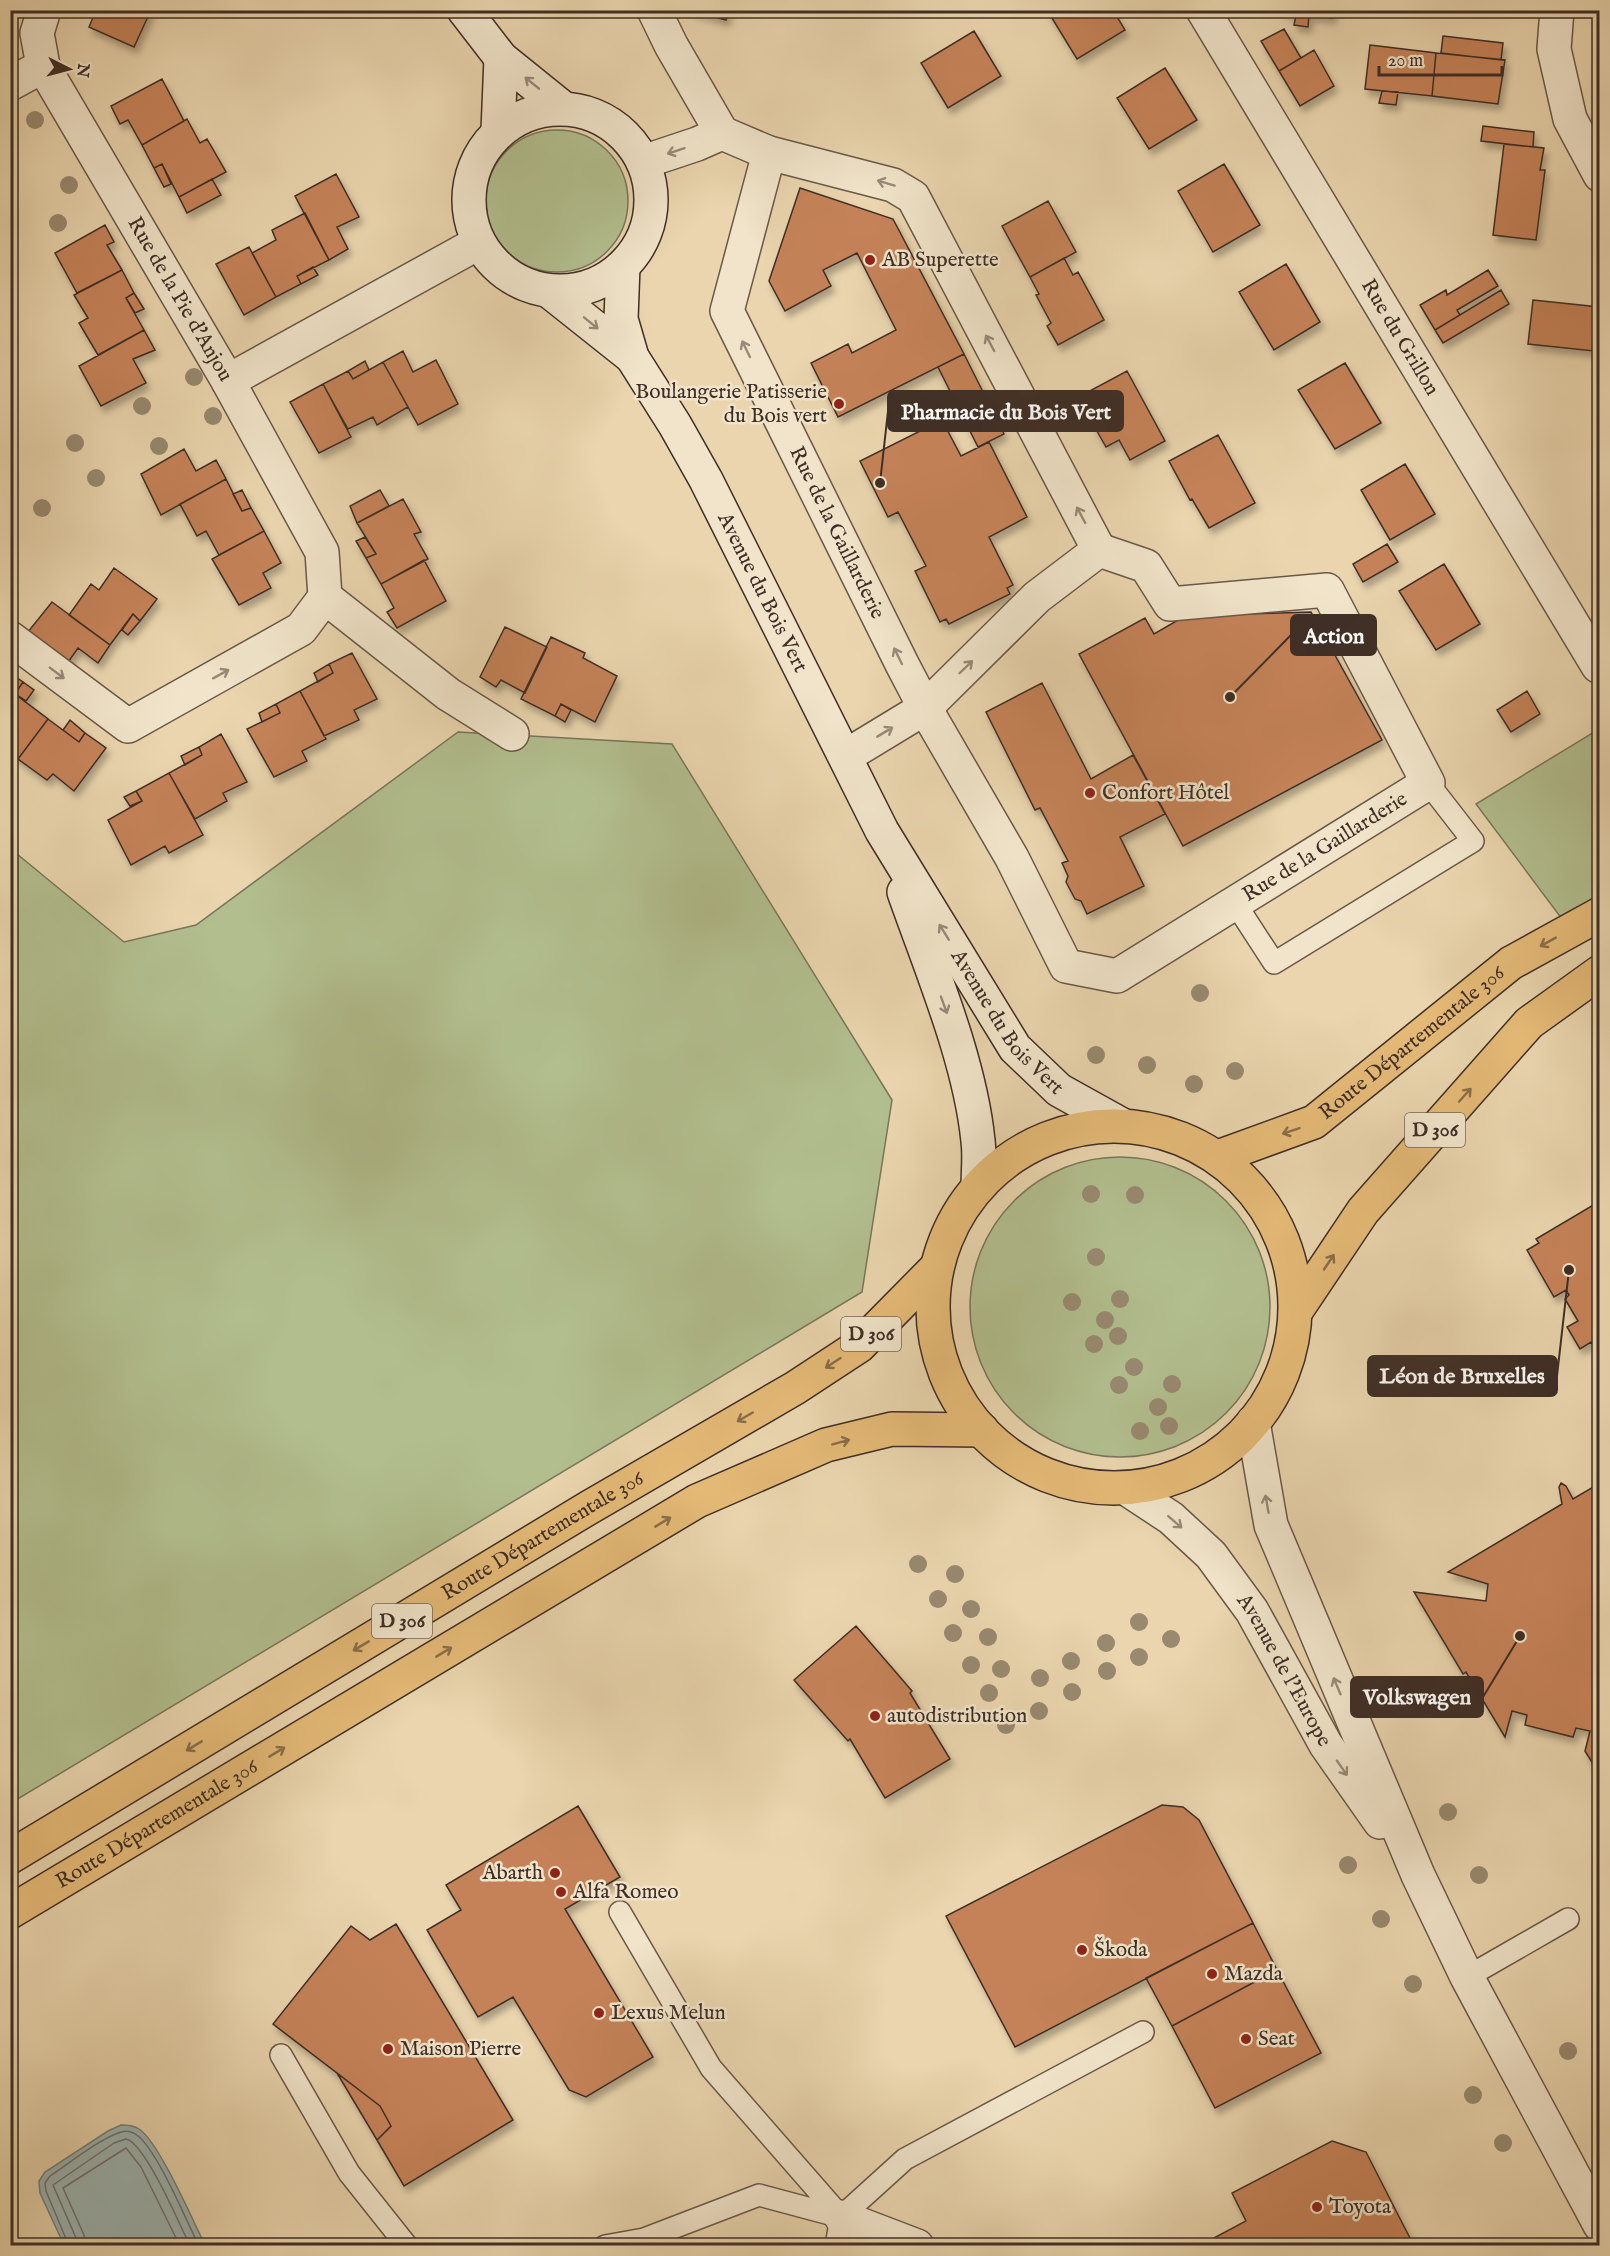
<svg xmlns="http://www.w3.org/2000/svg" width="1610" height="2256" viewBox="0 0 1610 2256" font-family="'IM FELL English',serif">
<defs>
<filter id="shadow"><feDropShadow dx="3.5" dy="6" stdDeviation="3" flood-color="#0004"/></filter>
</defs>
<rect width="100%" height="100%" fill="#ead5ae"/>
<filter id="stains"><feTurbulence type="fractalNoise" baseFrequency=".00333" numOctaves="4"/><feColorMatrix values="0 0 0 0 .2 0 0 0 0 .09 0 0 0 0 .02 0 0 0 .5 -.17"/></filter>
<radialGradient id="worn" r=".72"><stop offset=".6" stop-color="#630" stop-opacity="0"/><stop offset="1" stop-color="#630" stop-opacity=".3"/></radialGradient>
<path fill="#b2be8e" stroke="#78765a" stroke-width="1.5" d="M486 201a71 71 0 1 1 142 0a71 71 0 1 1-142 0Z
M1599 729V897L1562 919 1476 804Z
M458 732 672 744 892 1100 862 1292 11 1803V849L124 942 196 925Z
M970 1307a150 150 0 1 1 300 0a150 150 0 1 1-300 0Z"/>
<path fill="#9cb6b5" stroke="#76807c" stroke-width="1.5" d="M121 2125C127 2125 133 2125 139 2129 159 2142 193 2221 205 2245H64L40 2193 39 2181 45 2172 108 2131Z"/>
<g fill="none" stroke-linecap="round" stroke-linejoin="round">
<path stroke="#6d726e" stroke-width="1.5" d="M69 2246 46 2191 45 2183 50 2176C68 2164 101 2138 121 2132 127 2130 133 2132 138 2136 158 2152 186 2220 199 2246
M77 2246 76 2238 53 2185 114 2143 126 2139C145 2143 180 2225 190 2246
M86 2246 84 2235 63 2188 126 2148 141 2167 180 2246"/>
</g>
<path fill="#c58258" stroke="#3e2e26" stroke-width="1.5" filter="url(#shadow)" d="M96 10H151L134 47 89 27Z
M689 10H729L726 20Z
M1047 10H1113L1125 30 1077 59Z
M1279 10H1322V16L1296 15Z
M1322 10H1334L1332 18 1322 16Z
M1296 15H1309L1308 27 1294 25Z
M1284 29 1301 58 1279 71 1261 41Z
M974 31 1001 76 948 108 921 63Z
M1443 36 1503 43 1501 60 1441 53Z
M1370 45 1436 53 1432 96 1365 89Z
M1314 50 1334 86 1300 106 1279 71Z
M1436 53 1505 60 1498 104 1432 96Z
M1165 68 1197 120 1149 149 1117 98Z
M162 79 184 121 142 145 128 120 120 124 111 106Z
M1382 91 1398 92 1396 105 1379 103Z
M187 119 200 143 207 139 226 172 179 197 162 164 154 168 142 145Z
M1483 126 1534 132 1533 147 1481 141Z
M1504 144 1544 148 1540 170H1545L1536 240 1493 235Z
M162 164 171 184 164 187 154 168Z
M1224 164 1260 225 1213 252 1178 191Z
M336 174 359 217 337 227 348 249 329 260 295 196Z
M212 179 221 195 187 213 179 197Z
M800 188 893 219 964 354 838 417 811 363 848 344 852 353 896 330 857 253 823 270 831 286 785 311 769 281Z
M1048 201 1076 252 1030 277 1002 226Z
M305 213 329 260 297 276 301 284 276 297 252 253 276 240 272 230Z
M105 225 114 242 107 245 122 270 77 293 55 253Z
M249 247 276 297 244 315 216 264Z
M1064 258 1073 275 1078 272 1104 320 1058 345 1047 326 1051 323 1036 295 1039 294 1030 277Z
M1286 264 1320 322 1274 350 1239 292Z
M313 267 318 275 301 284 297 276Z
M122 270 134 293 126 298 144 330 98 355 79 323 88 318 74 295Z
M1488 270 1498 286 1457 310 1460 315 1435 330 1420 305 1446 290 1447 295Z
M1501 290 1509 304 1443 343 1435 330Z
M134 293 144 309 135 313 126 298Z
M1533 300 1599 307 1594 351 1528 344Z
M1599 307H1600V352L1594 351Z
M144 330 155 350 133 359 146 383 101 406 79 366Z
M403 351 413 372 436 360 458 404 418 425 383 362Z
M964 354 1004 434 978 447 938 367Z
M365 361 369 370 353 379 348 371Z
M383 362 408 407 377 425 373 417 348 429 323 384 348 371 353 379Z
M1345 363 1381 423 1335 449 1298 390Z
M1127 371 1165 441 1130 460 1119 440 1106 447 1093 424 1098 421 1084 394Z
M323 384 351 437 319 453 290 402Z
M942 420 961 456 989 442 1027 517 989 537 1013 585 1007 588 1010 594 949 624 946 619 940 622 915 571 926 566 898 512 888 517 860 461Z
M1218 435 1255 503 1209 528 1192 499 1190 500 1169 461Z
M184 449 196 471 216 460 226 479 161 515 141 474Z
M1405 464 1435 514 1390 540 1361 490Z
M226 479 242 511 251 508 264 531 219 555 206 531 197 536 180 504Z
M242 490 251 508 242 511 233 494Z
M380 490 389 506 357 523 350 506Z
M403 499 421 532 414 534 428 559 381 584 366 558 376 554 357 523Z
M264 531 281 563 263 573 271 588 239 605 212 559Z
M365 537 376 554 366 558 356 541Z
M1387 544 1398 562 1363 582 1353 564Z
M424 560 446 601 397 628 387 612 394 608 381 584Z
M1444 564 1480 624 1436 650 1399 591Z
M114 568 157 599 140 621 133 614 110 645 69 615 91 584 99 590Z
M52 602 110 645 98 663 78 648 64 668 23 638Z
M1311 612 1382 740 1183 846 1079 654 1145 618 1154 634 1185 616Z
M133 614 140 621 128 635 122 630Z
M505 627 547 647 525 693 501 680 496 687 480 677Z
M551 637 585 653 583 658 617 676 595 722 561 704 555 716 521 699Z
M352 653 377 699 354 710 359 720 324 736 300 691 333 673 329 664Z
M329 664 333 673 318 682 314 673Z
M10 673 23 682 15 694 48 719 18 759 10 753Z
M23 682 34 690 26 701 15 694Z
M1042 683 1091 779 1133 755 1165 814 1120 837 1144 886 1087 914 1081 901 1075 899 1066 882 1068 876 1062 863 1068 861 1040 808 1035 810 986 712Z
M300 691 326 739 302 751 307 761 274 777 247 729 280 713 276 704Z
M1527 691 1540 714 1511 732 1497 710Z
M276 704 280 713 262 722 259 713Z
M561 704 571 710 565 722 555 716Z
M48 719 79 742 85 733 106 748 74 791 53 774 47 780 18 759Z
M70 720 85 733 79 742 63 730Z
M221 734 247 782 223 793 227 801 195 819 169 773 202 755 199 747Z
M199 747 202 755 185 765 181 756Z
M169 773 203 835 169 853 165 846 131 865 108 820 142 801 136 791Z
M136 791 142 801 130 806 124 797Z
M1600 1201V1358L1591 1342 1580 1349 1567 1327 1578 1321 1565 1299 1569 1295 1566 1290 1554 1297 1527 1250 1539 1243 1536 1239Z
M1561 1483 1566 1486 1573 1499 1600 1483V1775L1585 1751 1590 1731 1576 1728 1573 1737 1525 1725 1527 1715 1512 1711 1505 1737 1466 1672 1463 1674 1414 1592 1486 1601 1488 1584 1448 1572 1562 1504 1559 1487Z
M856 1626 912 1691 910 1693 950 1759 885 1798 850 1739 848 1741 794 1680Z
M1162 1805 1183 1807 1199 1820 1253 1923 1015 2047 946 1916Z
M578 1806 620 1877 565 1909 653 2057 586 2097 569 2090 513 1997 478 2017 427 1930 461 1910 446 1885Z
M1253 1923 1277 1970 1172 2026 1146 1978Z
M396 1924 513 2120 404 2186 377 2140 391 2126 380 2106 273 2024 351 1926 370 1940Z
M1277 1970 1321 2053 1215 2108 1172 2026Z
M337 2073 380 2106 391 2126 377 2140Z
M1332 2141 1366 2152 1414 2246H1199L1246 2221 1232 2193Z"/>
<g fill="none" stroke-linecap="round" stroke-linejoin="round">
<g stroke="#695848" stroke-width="24">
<path id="lane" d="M1235 903 1274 963 1473 841 1428 783
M620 1912 711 2068 841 2217
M1467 1977 1568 1919
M281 2055 349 2173 407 2246
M605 2246 644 2239 759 2195 841 2217
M836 2246 841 2217 905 2159 1143 2032"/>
</g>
<g stroke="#695848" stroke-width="36">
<g id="street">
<path id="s1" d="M44 10 37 33 43 66 228 381 478 243"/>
<path d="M654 10 671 45 722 133"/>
<path id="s2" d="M1203 10 1598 666"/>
<path d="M1557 10 1554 49 1570 119 1600 175"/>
<path d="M10 84 43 66"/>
<path id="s3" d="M769 153 727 311 902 664 925 708 1012 858 1066 966 1117 976 1428 783 1327 590 1170 604 1146 566 1099 550"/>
<path d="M643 162 697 144 722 133 769 153 893 185 913 197 1099 550 1037 597 925 708 846 756"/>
<path d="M228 381 322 552 325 597 448 694 512 734"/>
<path d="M10 638 128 726 301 629 325 597"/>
<path d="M1253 1422 1271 1525 1418 1875 1467 1977 1600 2225"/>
<path id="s4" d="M1127 1489 1171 1518 1211 1555 1252 1611 1326 1745 1380 1822"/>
<path d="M841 2217 917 2246"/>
</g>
</g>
<g stroke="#3e2e26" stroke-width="36">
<g id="secondary">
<path d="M464 10 501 58 563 108"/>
<circle cx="560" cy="200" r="91"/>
<path d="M498 131 501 58"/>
<path id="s5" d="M623 266 621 319 632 357 675 425 706 480 882 831 1015 1048 1059 1090 1122 1125"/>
<path d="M549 291 632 357"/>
<path d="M904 892C931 969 970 1060 978 1141 980 1156 978 1172 978 1187"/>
</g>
</g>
<g stroke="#3e2e26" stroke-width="36">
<g id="primary">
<circle cx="1114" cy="1307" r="181"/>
<path id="s6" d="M1218 1157 1314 1122 1511 963 1600 914"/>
<path d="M1296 1311 1363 1211 1529 1023 1600 972"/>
<path id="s7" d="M10 1857 590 1507 795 1388 859 1346 937 1267"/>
<path id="s8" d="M10 1912 697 1501 826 1445 892 1429 982 1430"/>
</g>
</g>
<use href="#lane" stroke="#f1e4ca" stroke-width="21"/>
<use href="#street" stroke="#f1e4ca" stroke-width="33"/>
<use href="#secondary" stroke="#f1e4ca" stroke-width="33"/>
<use href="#primary" stroke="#e5ba77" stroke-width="33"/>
</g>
<g fill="#98896f">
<circle cx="35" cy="120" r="9"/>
<circle cx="69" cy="185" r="9"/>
<circle cx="58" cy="223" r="9"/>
<circle cx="194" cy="377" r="9"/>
<circle cx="142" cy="406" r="9"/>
<circle cx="213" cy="416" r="9"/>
<circle cx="75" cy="443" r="9"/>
<circle cx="159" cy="446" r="9"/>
<circle cx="96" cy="478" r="9"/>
<circle cx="42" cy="508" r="9"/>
<circle cx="1200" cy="993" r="9"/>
<circle cx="1096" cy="1055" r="9"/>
<circle cx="1147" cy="1065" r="9"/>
<circle cx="1235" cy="1071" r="9"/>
<circle cx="1194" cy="1084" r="9"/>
<circle cx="1091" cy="1194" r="9"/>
<circle cx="1135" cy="1195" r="9"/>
<circle cx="1096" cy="1257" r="9"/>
<circle cx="1120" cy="1299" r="9"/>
<circle cx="1072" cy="1302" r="9"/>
<circle cx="1105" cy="1320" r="9"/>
<circle cx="1118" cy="1336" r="9"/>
<circle cx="1094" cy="1344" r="9"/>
<circle cx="1134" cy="1367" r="9"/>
<circle cx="1172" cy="1384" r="9"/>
<circle cx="1119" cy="1385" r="9"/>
<circle cx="1158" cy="1407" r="9"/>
<circle cx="1169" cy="1426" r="9"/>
<circle cx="1140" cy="1431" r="9"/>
<circle cx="918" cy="1564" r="9"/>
<circle cx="955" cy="1574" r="9"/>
<circle cx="938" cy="1599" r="9"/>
<circle cx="971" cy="1609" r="9"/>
<circle cx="1139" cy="1622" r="9"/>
<circle cx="953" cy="1633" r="9"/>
<circle cx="988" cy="1637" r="9"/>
<circle cx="1171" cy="1639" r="9"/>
<circle cx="1106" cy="1643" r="9"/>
<circle cx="1139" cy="1657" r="9"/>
<circle cx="1071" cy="1661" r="9"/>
<circle cx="971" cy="1665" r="9"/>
<circle cx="1001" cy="1669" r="9"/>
<circle cx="1107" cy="1671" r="9"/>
<circle cx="1040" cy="1678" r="9"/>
<circle cx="1072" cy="1692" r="9"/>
<circle cx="989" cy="1693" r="9"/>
<circle cx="1039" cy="1711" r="9"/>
<circle cx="1006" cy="1725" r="9"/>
<circle cx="1448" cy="1812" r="9"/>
<circle cx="1348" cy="1865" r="9"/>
<circle cx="1479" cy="1875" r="9"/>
<circle cx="1381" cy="1919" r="9"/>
<circle cx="1413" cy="1984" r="9"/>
<circle cx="1568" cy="2051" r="9"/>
<circle cx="1473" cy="2095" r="9"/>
<circle cx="1503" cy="2143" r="9"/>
</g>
<defs><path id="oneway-shaft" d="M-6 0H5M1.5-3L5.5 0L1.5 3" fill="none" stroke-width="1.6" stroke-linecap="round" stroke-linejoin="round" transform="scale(1.5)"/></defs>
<g stroke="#988978">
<use href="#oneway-shaft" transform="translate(532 83) rotate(-141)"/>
<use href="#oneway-shaft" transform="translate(676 151) rotate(162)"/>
<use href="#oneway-shaft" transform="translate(886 183) rotate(-163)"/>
<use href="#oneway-shaft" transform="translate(591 323) rotate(39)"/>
<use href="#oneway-shaft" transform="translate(990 343) rotate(-118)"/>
<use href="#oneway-shaft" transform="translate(746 349) rotate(-116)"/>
<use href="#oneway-shaft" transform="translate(1081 515) rotate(-118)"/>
<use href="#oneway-shaft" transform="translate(898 656) rotate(-116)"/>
<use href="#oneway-shaft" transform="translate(966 667) rotate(-44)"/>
<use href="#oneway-shaft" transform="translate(57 673) rotate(37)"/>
<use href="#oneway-shaft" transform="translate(221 674) rotate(-29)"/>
<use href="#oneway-shaft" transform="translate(885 732) rotate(-31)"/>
<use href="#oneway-shaft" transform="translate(944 932) rotate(-122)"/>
<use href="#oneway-shaft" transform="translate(944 1005) rotate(70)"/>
<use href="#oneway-shaft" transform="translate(1267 1504) rotate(-100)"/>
<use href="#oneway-shaft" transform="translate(1175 1522) rotate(41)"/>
<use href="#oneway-shaft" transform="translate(1337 1686) rotate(-113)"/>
<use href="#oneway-shaft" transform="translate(1342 1768) rotate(55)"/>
</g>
<g stroke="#896d4a">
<use href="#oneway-shaft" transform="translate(1548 942) rotate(151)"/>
<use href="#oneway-shaft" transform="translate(1465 1095) rotate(-48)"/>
<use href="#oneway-shaft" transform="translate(1291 1131) rotate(161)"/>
<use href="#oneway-shaft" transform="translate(1329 1262) rotate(-56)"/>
<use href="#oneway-shaft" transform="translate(833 1363) rotate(147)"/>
<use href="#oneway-shaft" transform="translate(745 1417) rotate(150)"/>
<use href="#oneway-shaft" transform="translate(841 1442) rotate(-15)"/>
<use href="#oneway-shaft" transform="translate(663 1522) rotate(-31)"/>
<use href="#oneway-shaft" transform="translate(361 1646) rotate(149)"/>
<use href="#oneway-shaft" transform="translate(444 1652) rotate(-31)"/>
<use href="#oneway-shaft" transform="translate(194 1746) rotate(149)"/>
<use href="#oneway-shaft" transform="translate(277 1752) rotate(-31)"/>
</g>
<g fill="#8f2418" stroke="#f1e4ca" stroke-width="2">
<circle cx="870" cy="260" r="6"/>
<circle cx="839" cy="404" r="6"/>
<circle cx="1090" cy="793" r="6"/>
<circle cx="875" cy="1716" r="6"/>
<circle cx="555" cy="1873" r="6"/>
<circle cx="561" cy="1892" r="6"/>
<circle cx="1082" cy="1950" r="6"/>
<circle cx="1212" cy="1974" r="6"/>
<circle cx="599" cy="2013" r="6"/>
<circle cx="1246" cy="2039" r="6"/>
<circle cx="388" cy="2049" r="6"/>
<circle cx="1317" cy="2207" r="6"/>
</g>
<g text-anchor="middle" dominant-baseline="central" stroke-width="5" stroke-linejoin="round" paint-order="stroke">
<g fill="#f1e4ca" stroke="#746557" stroke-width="1.5">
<rect x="1405" y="1113" width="60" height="34" rx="4.5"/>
<rect x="841" y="1317" width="60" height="34" rx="4.5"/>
<rect x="372" y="1604" width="60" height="34" rx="4.5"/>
</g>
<g font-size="20" font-weight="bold" fill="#3e2e26">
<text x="1435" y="1130">D 306</text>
<text x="871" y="1334">D 306</text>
<text x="402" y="1621">D 306</text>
</g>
<g font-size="21" fill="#3e2e26" stroke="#f1e4ca" text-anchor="start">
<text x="882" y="260">AB Superette</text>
<text x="827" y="392" text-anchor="end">Boulangerie Patisserie<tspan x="827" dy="24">du Bois vert</tspan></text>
<text x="1102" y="793">Confort Hôtel</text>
<text x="887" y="1716">autodistribution</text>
<text x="543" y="1873" text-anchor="end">Abarth</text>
<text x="573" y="1892">Alfa Romeo</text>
<text x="1094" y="1950">Škoda</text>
<text x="1224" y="1974">Mazda</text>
<text x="611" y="2013">Lexus Melun</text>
<text x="1258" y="2039">Seat</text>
<text x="400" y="2049">Maison Pierre</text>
<text x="1329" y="2207">Toyota</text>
</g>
<g font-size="21" fill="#3e2e26" stroke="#f1e4ca">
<text stroke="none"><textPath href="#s1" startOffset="328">Rue de la Pie d'Anjou</textPath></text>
<text stroke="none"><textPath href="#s2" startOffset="382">Rue du Grillon</textPath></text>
<text stroke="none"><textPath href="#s3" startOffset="411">Rue de la Gaillarderie</textPath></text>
<text stroke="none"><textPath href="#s5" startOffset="362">Avenue du Bois Vert</textPath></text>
<text stroke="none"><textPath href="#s3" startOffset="1198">Rue de la Gaillarderie</textPath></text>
<text stroke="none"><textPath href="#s5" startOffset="858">Avenue du Bois Vert</textPath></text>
<text stroke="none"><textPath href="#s6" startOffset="228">Route Départementale 306</textPath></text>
<text stroke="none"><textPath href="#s7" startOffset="622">Route Départementale 306</textPath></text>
<text stroke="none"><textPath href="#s4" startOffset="244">Avenue de l'Europe</textPath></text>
<text stroke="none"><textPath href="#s8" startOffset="171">Route Départementale 306</textPath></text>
</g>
</g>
<path fill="none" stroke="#3e2e26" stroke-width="2" d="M880 483L888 411M1230 697L1291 635M1569 1270L1557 1376M1520 1636L1483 1697"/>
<g fill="#3e2e26" stroke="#f1e4ca" stroke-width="2">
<circle cx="880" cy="483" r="6"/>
<circle cx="1230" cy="697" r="6"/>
<circle cx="1569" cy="1270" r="6"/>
<circle cx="1520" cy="1636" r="6"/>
</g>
<g fill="#3e2e26" stroke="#3e2e26" stroke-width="2">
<rect x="888" y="391" width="235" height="40" rx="6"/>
<rect x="1291" y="615" width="85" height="40" rx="6"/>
<rect x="1368" y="1356" width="189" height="40" rx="6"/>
<rect x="1351" y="1677" width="132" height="40" rx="6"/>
</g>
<g font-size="22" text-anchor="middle" font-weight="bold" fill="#fff">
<text x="1006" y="419">Pharmacie du Bois Vert</text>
<text x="1334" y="643">Action</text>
<text x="1462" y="1383">Léon de Bruxelles</text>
<text x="1417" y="1704">Volkswagen</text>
</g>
<rect width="1610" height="2256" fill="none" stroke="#ead5ae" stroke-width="36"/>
<rect x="12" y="12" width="1586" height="2232" fill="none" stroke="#3e2e26" stroke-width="3"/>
<rect x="18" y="18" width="1574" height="2220" fill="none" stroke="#3e2e26" stroke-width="1.5"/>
<g transform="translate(69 69) rotate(96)" stroke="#f1e4ca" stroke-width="4.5" paint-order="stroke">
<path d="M0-4.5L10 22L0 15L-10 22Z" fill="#3e2e26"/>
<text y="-9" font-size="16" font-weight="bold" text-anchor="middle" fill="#3e2e26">N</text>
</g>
<path d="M1379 66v9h123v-9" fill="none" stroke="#3e2e26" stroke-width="3"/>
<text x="1388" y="66" font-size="18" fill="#3e2e26" stroke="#f1e4ca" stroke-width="4.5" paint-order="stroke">20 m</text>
<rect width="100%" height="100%" filter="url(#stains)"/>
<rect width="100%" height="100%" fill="url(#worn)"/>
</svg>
